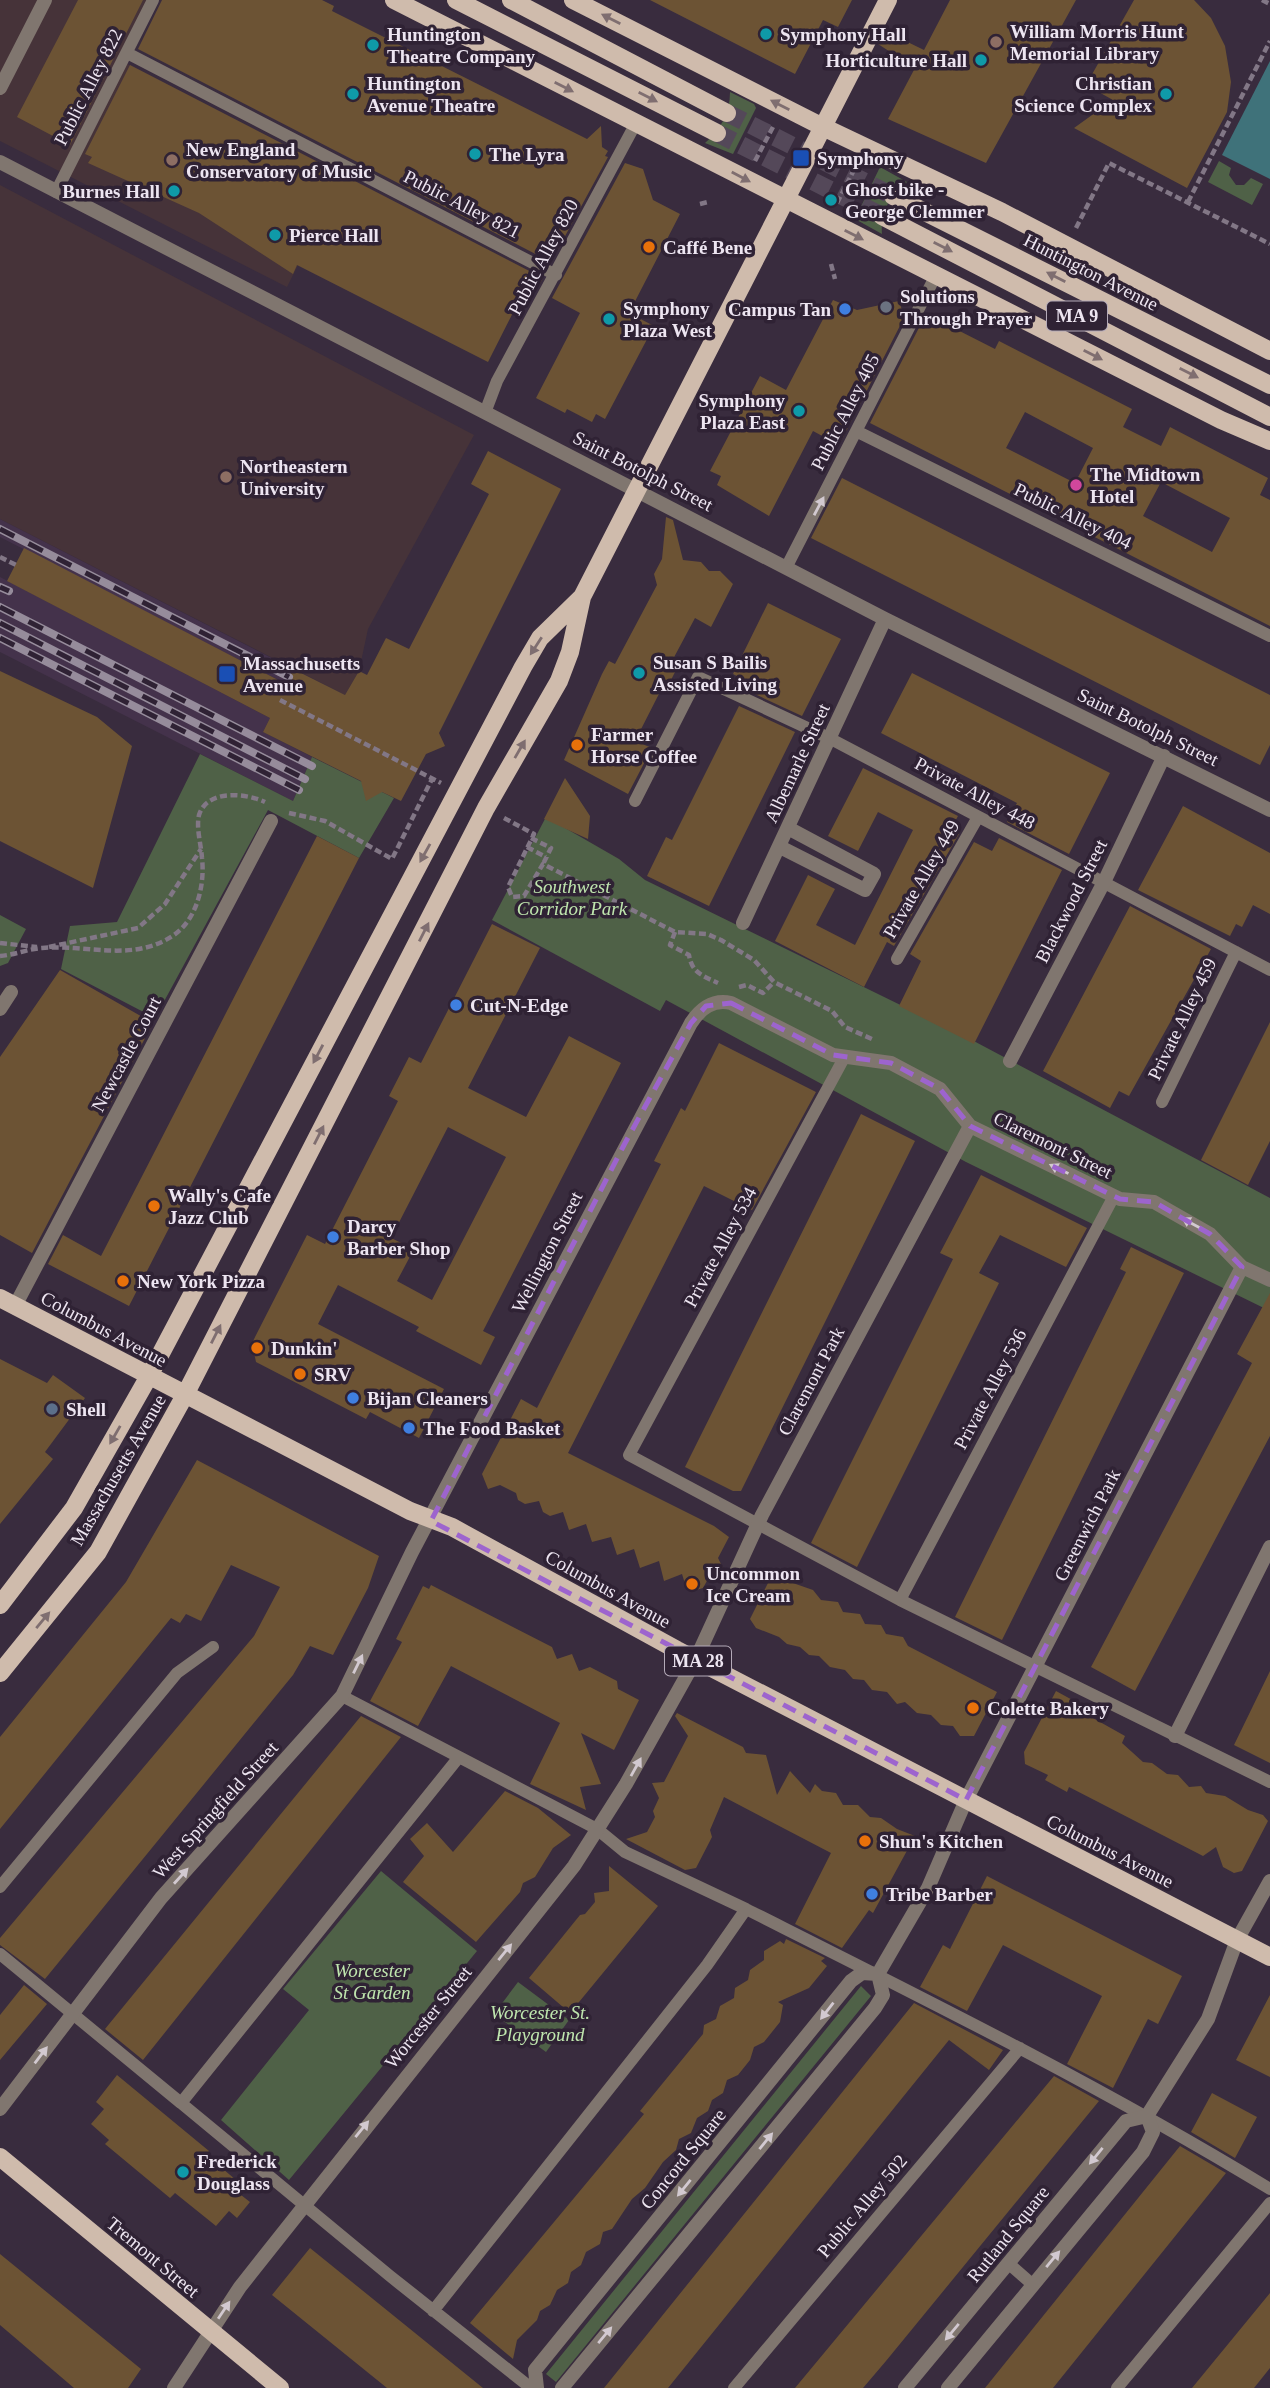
<svg xmlns="http://www.w3.org/2000/svg" width="1270" height="2388" viewBox="0 0 1270 2388" font-family="Georgia,serif">
<rect width="100%" height="100%" fill="#392c3e"/>
<path fill="#44324b" d="M0 519 293 669 286 684 0 537Z
M0 577 270 718 263 732 312 757 293 801 0 652Z"/>
<path fill="#463339" d="M0 0H147L118 59 341 179 287 287 0 141Z
M0 185 474 435 368 629 359 671 345 695 0 519Z"/>
<path fill="#4f6147" d="M730 92 754 104 756 108 733 154 705 143C721 129 730 113 730 92Z
M1219 161 1231 168 1229 175 1236 185H1244L1251 178 1263 184 1252 205 1208 182Z
M880 167 907 182C890 195 880 212 882 234L855 219Z
M200 754 293 801 312 757 394 798 359 858 268 810 155 1018 61 969 70 926 117 922Z
M546 817 619 859 645 880 970 1039 1270 1198V1311L966 1162 666 1000 660 1011 492 920Z
M0 915 26 929 8 963 0 966Z
M381 1871 477 1951 289 2180 221 2120 309 2010 283 1989Z
M518 1982 569 2020 546 2052 494 2014Z
M861 1986 871 1996 556 2382 546 2374Z"/>
<path fill="#3f727a" d="M1270 61V179L1222 155Z"/>
<path fill="#6c5334" fill-rule="evenodd" d="M78 0H143L70 145 17 117Z
M162 0H322L334 6 332 11 587 139 601 126 602 147 608 151 605 156 608 157 551 262 138 49Z
M650 0H852L838 27 823 20 795 74Z
M950 0H1076L986 163 888 119 915 68 878 44 885 31 924 50Z
M1134 0H1194L1211 18 1225 46 1231 82 1227 112 1187 188 1074 128 1113 100 1086 85Z
M130 65 543 278 536 290 527 285 488 362 297 265 293 274 199 213 88 163 92 157 85 154Z
M625 163 643 169 653 200 680 214 629 313 654 326 605 419 596 414 592 422 567 409 565 413 536 398 580 313 552 298Z
M833 300 857 310 899 301 902 310 907 312 839 445 813 431 769 516 717 485 721 476 710 471 760 376 786 390Z
M930 316 995 349 999 341 1132 409 1123 427 1161 446 1170 427 1268 478 1260 495 1270 500V626L870 423 924 318 928 319ZM1025 412 1093 448 1075 483 1006 448ZM1161 482 1230 518 1212 552 1143 516Z
M488 451 561 489 439 733 445 746 426 754 401 801 382 792 366 801 361 781 263 732 270 718 7 581 24 548 286 684 293 669 345 695 359 671 367 675 386 638 409 649 489 494 471 484Z
M842 478 1270 695V745L1260 765 811 538Z
M666 517 673 520 683 560 701 562 709 571H720L733 584 711 627 695 618 672 661 679 664 667 688 663 686 635 741 652 748 628 794 564 760 602 674 609 661 615 664 657 585 654 574 662 559Z
M768 603 841 639 802 716 746 690 750 683 733 674Z
M0 671 97 717 132 746 93 888 0 841Z
M912 673 1110 773 1069 854 1007 822 1017 803 881 733Z
M739 706 795 732 709 906 647 876 666 837 672 840Z
M863 768 958 816 951 829 959 834 894 946 887 942 864 987 775 941 808 875 835 889 816 925 855 945 913 830 878 812 858 851 828 836Z
M565 778 590 816 588 839 544 819Z
M1183 806 1270 853V914L1253 905 1242 927 1236 924 1230 936 1138 890Z
M317 836 359 858 129 1306 48 1264 63 1235 101 1256Z
M999 838 1062 870 974 1044 899 1006 921 961 910 954 974 842 992 851Z
M1130 906 1211 949 1129 1096 1119 1091 1110 1108 1043 1071Z
M492 924 540 948 468 1088 526 1117 569 1036 621 1063 483 1331 495 1337 481 1365 416 1331 419 1327 338 1285 318 1324 444 1389 419 1438 370 1412 366 1419 256 1362 252 1343 307 1235 325 1244 398 1101 389 1096 409 1057 421 1063ZM448 1127 506 1157 432 1300 397 1281 414 1249 391 1238Z
M60 970 153 1023 32 1253 0 1235V1057Z
M1270 1022V1141L1248 1185 1201 1160Z
M719 1043 816 1092 752 1210 704 1186 568 1453 714 1526 729 1537 718 1558 724 1570 712 1572 703 1588 693 1591 686 1587 682 1574 664 1581 659 1561 640 1568 634 1549 617 1555 611 1537 592 1542 586 1524 569 1530 563 1512 550 1516 543 1512 539 1501 525 1504 518 1500 516 1493 500 1485 488 1489 482 1474 521 1399 537 1408 661 1164 654 1161 681 1108 685 1111Z
M861 1114 915 1141 741 1491H733L685 1467Z
M981 1175 1087 1228 1066 1267 1000 1235 979 1273 999 1283 857 1567 811 1543 953 1259 940 1253Z
M1131 1247 1184 1273 1002 1640 955 1617 1126 1272 1120 1269Z
M1270 1293V1436L1135 1691 1091 1667 1252 1363 1237 1354Z
M0 1359 47 1383 53 1375 85 1398 45 1452 53 1459 0 1524Z
M197 1460 379 1556 368 1588 333 1655 310 1646 293 1675 45 1979 0 1945V1938L254 1636 280 1587 231 1565 201 1621 186 1614 180 1623 171 1618 0 1829V1737L126 1582Z
M772 1575H787L790 1582 813 1590 821 1600 838 1602 843 1612 860 1614 865 1624 881 1625 886 1634 903 1637 908 1646 997 1692 974 1736H960L953 1726 941 1725 931 1715 917 1713 905 1702 897 1704 887 1692 872 1690 864 1680 853 1679 845 1670 830 1667 819 1656 809 1655 800 1647 787 1644 779 1637 756 1628 750 1619Z
M431 1585 552 1647 557 1659 572 1654 579 1671 590 1667 617 1681 618 1689 639 1700 614 1750 581 1733 601 1784 580 1787 586 1810 530 1784 560 1723 451 1666 418 1726 370 1701 402 1642 396 1639 423 1586 429 1589Z
M1270 1671V1763L1234 1745Z
M1056 1691 1087 1708 1084 1713 1125 1736 1122 1743 1143 1762 1152 1763 1167 1774 1178 1775 1189 1787 1201 1786 1206 1793 1225 1796 1248 1810 1263 1815 1268 1821 1242 1871 1234 1873 1223 1867 1216 1847 1203 1856 1069 1787 1067 1792 1045 1780 1048 1775 1025 1764 1024 1752Z
M677 1713 743 1747 746 1753 766 1755 777 1795 790 1771 810 1793 815 1784 822 1791 836 1793 843 1805H858L870 1817 881 1818 897 1829 915 1836 873 1913 869 1910 842 1948 795 1924 831 1853 724 1797 710 1830 712 1837 696 1868 685 1870 626 1839 647 1832 655 1817 653 1811 659 1798 652 1783 664 1782 688 1736 675 1716Z
M361 1716 401 1737 143 2060 105 2029Z
M505 1791 538 1808 571 1835 553 1848 535 1877 523 1883 520 1892 476 1942 403 1882 424 1856 410 1839 427 1823 453 1852Z
M609 1866 658 1906 570 2013 529 1978 580 1915 585 1914 595 1902 594 1893 609 1891Z
M987 1876 1182 1976 1158 2024 1148 2019 1113 2088 1067 2064 1102 1996 1003 1945 967 2011 920 1987 943 1945 950 1949Z
M786 1939 825 1958 821 1961 827 1966 809 1988 778 2002 783 2005 780 2022 764 2042 754 2047 750 2060 738 2075 727 2080 723 2093 712 2100 708 2111 697 2118 691 2133 679 2139 676 2150 663 2162 645 2188 632 2199 612 2229 603 2232 600 2244 586 2252 581 2265 571 2272 568 2283 557 2290 550 2305 540 2311 537 2320 517 2340 513 2359 470 2323 644 2114 640 2111 703 2034 704 2025 716 2019 720 2006 734 1998 735 1988 748 1980 750 1970 764 1960V1951L780 1941 784 1944Z
M24 1985 47 2004 0 2060V2015Z
M1270 1995V2077L1236 2060Z
M914 2003 1003 2050 989 2070 949 2040 668 2388H604Z
M117 2075 209 2151 206 2155 247 2189 241 2195 250 2202 237 2218 229 2211 216 2226 175 2193 170 2198 105 2144 109 2140 91 2124 104 2109 96 2102Z
M1054 2076 1099 2101 886 2361 863 2388H795Z
M1212 2093 1257 2117 1235 2158 1191 2132Z
M1180 2146 1226 2173 1053 2388H985Z
M310 2248 483 2388H387L272 2295Z
M0 2254 141 2369 128 2388H74L0 2325Z
M1270 2293V2368L1254 2388H1192Z"/>
<g fill="none" stroke-linecap="round" stroke-linejoin="round">
<path stroke="#544859" stroke-width="18" stroke-dasharray="18 9" stroke-linecap="butt" d="M727 113 893 196
M717 133 882 216"/>
<path stroke="#827786" stroke-width="4.5" stroke-dasharray="7 3.5" stroke-linecap="butt" d="M1262 0 1270 4
M755 161 774 125
M1188 202 1270 41
M837 203 857 164
M700 204 708 202
M1076 228 1109 163 1270 244
M831 264 835 279
M0 557 16 565
M280 700 441 783
M289 813 325 821 392 859 433 777
M504 818 534 834 508 887 512 897 524 896 543 864 675 932 707 934 721 940 754 960 774 982 832 1011 845 1027 872 1039
M531 838 551 848 543 864
M527 847 546 857
M675 932 670 945 689 955C692 973 703 976 718 983
M0 943 37 947
M49 947 138 928 165 904 201 849
M0 956C14 955 28 949 42 948 87 944 133 963 174 935 197 919 205 885 202 858 201 844 196 828 199 815 207 789 246 793 265 802
M739 987 747 985 763 993 774 982"/>
<path stroke="#80766f" stroke-width="12" d="M127 53 556 275
M56 192 153 0
M486 410 497 381 636 123
M858 432 1270 636
M787 566 936 275
M635 801 698 677 829 738 1270 970
M897 959 978 817
M844 1058 629 1455 900 1600 1270 1782
M1162 1102 1236 952
M900 1600 1114 1196
M342 1696 597 1829 625 1852 746 1909
M459 1757 181 2103 390 2276 531 2388
M0 1887 177 1673 213 1647
M0 1954 181 2103
M1008 2263 1032 2284
M433 2311 707 1965 746 1909C923 1998 1101 2086 1270 2189
M734 2388 1020 2048
M1117 2388 1270 2203"/>
<path stroke="#80766f" stroke-width="14" d="M0 88 45 0
M0 162 885 619 1270 810
M780 847 865 890 874 874 788 828
M743 923 885 619
M0 1009 11 992
M1010 1061 1104 882 1164 756
M15 1306 271 821
M1175 1736 1270 1547
M878 1974 928 1888 966 1800 1242 1267
M0 2109 161 1898 342 1696 412 1552 691 1023C701 1008 713 999 731 1003L833 1055 891 1063 940 1089 970 1126 1120 1199 1154 1202 1210 1234 1242 1267 1270 1280
M1147 2116 1208 2019 1237 1940 1270 1881
M174 2388 240 2287 574 1866 626 1784 696 1659 762 1515 970 1126
M537 2388 535 2370 851 1981 862 1973 878 1974
M562 2388 875 2008 883 1995 878 1974
M905 2388 1126 2121 1147 2116
M948 2388 1143 2152 1153 2132 1147 2116"/>
<path stroke="#cfbbac" stroke-width="18" d="M394 0 1221 420 1270 441
M456 0 717 133
M511 0 727 113
M573 0 823 127 1002 212 1270 351
M893 196 1270 385
M882 216 1270 417
M0 1298 410 1511 452 1527 677 1650 1270 1957
M0 1605 74 1508 149 1376 523 667 540 638 582 597
M0 1673 98 1552 185 1395 486 808 559 681 570 652 582 597 888 0
M0 2157 280 2388"/>
<g stroke="#968c9b" stroke-width="8">
<path id="rail" d="M0 529 289 677
M0 587 9 591
M0 607 312 766
M0 623 305 779
M0 638 299 790"/>
</g>
<use href="#rail" stroke="#2f2234" stroke-width="5" stroke-dasharray="16" stroke-linecap="butt"/>
</g>
<defs><path id="oneway-solid" d="M-6-.8H1V-3.2L6.5 0L1 3.2V.8H-6Z" transform="scale(1.75)"/></defs>
<g fill="#7f6e70">
<use href="#oneway-solid" transform="translate(611 19) rotate(-153)"/>
<use href="#oneway-solid" transform="translate(564 87) rotate(27)"/>
<use href="#oneway-solid" transform="translate(648 97) rotate(27)"/>
<use href="#oneway-solid" transform="translate(780 105) rotate(-153)"/>
<use href="#oneway-solid" transform="translate(741 177) rotate(28)"/>
<use href="#oneway-solid" transform="translate(854 235) rotate(27)"/>
<use href="#oneway-solid" transform="translate(943 247) rotate(27)"/>
<use href="#oneway-solid" transform="translate(1056 277) rotate(-153)"/>
<use href="#oneway-solid" transform="translate(1093 355) rotate(27)"/>
<use href="#oneway-solid" transform="translate(1189 373) rotate(27)"/>
<use href="#oneway-solid" transform="translate(536 646) rotate(123)"/>
<use href="#oneway-solid" transform="translate(520 749) rotate(-60)"/>
<use href="#oneway-solid" transform="translate(425 853) rotate(119)"/>
<use href="#oneway-solid" transform="translate(424 932) rotate(-63)"/>
<use href="#oneway-solid" transform="translate(318 1054) rotate(118)"/>
<use href="#oneway-solid" transform="translate(319 1135) rotate(-63)"/>
<use href="#oneway-solid" transform="translate(216 1334) rotate(-63)"/>
<use href="#oneway-solid" transform="translate(115 1435) rotate(120)"/>
<use href="#oneway-solid" transform="translate(43 1620) rotate(-50)"/>
</g>
<g fill="#d2c9d0">
<use href="#oneway-solid" transform="translate(819 506) rotate(-62)"/>
<use href="#oneway-solid" transform="translate(1059 1169) rotate(-154)"/>
<use href="#oneway-solid" transform="translate(1191 1223) rotate(-151)"/>
<use href="#oneway-solid" transform="translate(358 1664) rotate(-64)"/>
<use href="#oneway-solid" transform="translate(636 1767) rotate(-61)"/>
<use href="#oneway-solid" transform="translate(181 1876) rotate(-48)"/>
<use href="#oneway-solid" transform="translate(505 1952) rotate(-51)"/>
<use href="#oneway-solid" transform="translate(827 2011) rotate(128)"/>
<use href="#oneway-solid" transform="translate(41 2055) rotate(-53)"/>
<use href="#oneway-solid" transform="translate(362 2129) rotate(-51)"/>
<use href="#oneway-solid" transform="translate(766 2141) rotate(-51)"/>
<use href="#oneway-solid" transform="translate(1096 2156) rotate(129)"/>
<use href="#oneway-solid" transform="translate(684 2188) rotate(129)"/>
<use href="#oneway-solid" transform="translate(1053 2259) rotate(-50)"/>
<use href="#oneway-solid" transform="translate(224 2310) rotate(-56)"/>
<use href="#oneway-solid" transform="translate(952 2332) rotate(130)"/>
<use href="#oneway-solid" transform="translate(605 2335) rotate(-50)"/>
</g>
<path fill="none" stroke="#9d64ce" stroke-width="5" stroke-dasharray="14 9" stroke-linejoin="round" d="M731 1003 833 1055 891 1063 940 1089 970 1126 1120 1199 1154 1202 1210 1234 1242 1267 966 1800 431 1521 624 1145 691 1023 706 1006Z"/>
<g fill="#0f9aa8" stroke="#2f2234" stroke-width="2.5">
<circle cx="766" cy="34" r="7"/>
<circle cx="373" cy="45" r="7"/>
<circle cx="981" cy="60" r="7"/>
<circle cx="353" cy="94" r="7"/>
<circle cx="1166" cy="94" r="7"/>
<circle cx="475" cy="154" r="7"/>
<circle cx="174" cy="191" r="7"/>
<circle cx="831" cy="200" r="7"/>
<circle cx="275" cy="235" r="7"/>
<circle cx="609" cy="319" r="7"/>
<circle cx="799" cy="411" r="7"/>
<circle cx="639" cy="673" r="7"/>
<circle cx="183" cy="2172" r="7"/>
</g>
<g fill="#8d6e63" stroke="#2f2234" stroke-width="2.5">
<circle cx="996" cy="42" r="7"/>
<circle cx="172" cy="160" r="7"/>
<circle cx="226" cy="477" r="7"/>
</g>
<g fill="#1a4fb4" stroke="#2f2234" stroke-width="2.5">
<rect x="792" y="149" width="18" height="18" rx="3.5"/>
<rect x="218" y="665" width="18" height="18" rx="3.5"/>
</g>
<g fill="#e8710a" stroke="#2f2234" stroke-width="2.5">
<circle cx="649" cy="247" r="7"/>
<circle cx="577" cy="745" r="7"/>
<circle cx="154" cy="1206" r="7"/>
<circle cx="123" cy="1281" r="7"/>
<circle cx="257" cy="1348" r="7"/>
<circle cx="300" cy="1374" r="7"/>
<circle cx="692" cy="1584" r="7"/>
<circle cx="973" cy="1708" r="7"/>
<circle cx="865" cy="1841" r="7"/>
</g>
<circle fill="#6b7280" stroke="#2f2234" stroke-width="2.5" cx="886" cy="307" r="7"/>
<g fill="#3f7fe0" stroke="#2f2234" stroke-width="2.5">
<circle cx="845" cy="309" r="7"/>
<circle cx="456" cy="1005" r="7"/>
<circle cx="333" cy="1237" r="7"/>
<circle cx="353" cy="1398" r="7"/>
<circle cx="409" cy="1428" r="7"/>
<circle cx="872" cy="1894" r="7"/>
</g>
<circle fill="#d1479c" stroke="#2f2234" stroke-width="2.5" cx="1076" cy="485" r="7"/>
<circle fill="#5c6f8a" stroke="#2f2234" stroke-width="2.5" cx="52" cy="1409" r="7"/>
<g text-anchor="middle" dominant-baseline="central" stroke-width="7" stroke-linejoin="round" paint-order="stroke">
<g fill="#2f2234" stroke="#b4aab8" stroke-width="2">
<rect x="1047" y="301.5" width="60" height="29" rx="5"/>
<rect x="665" y="1646.5" width="66" height="29" rx="5"/>
</g>
<g font-size="18" font-weight="bold" fill="#ede5f1">
<text x="1077" y="316">MA 9</text>
<text x="698" y="1661">MA 28</text>
</g>
<g font-size="19" font-weight="bold" fill="#ede5f1" stroke="#2f2234" text-anchor="start">
<text x="1010" y="31">William Morris Hunt<tspan x="1010" dy="22">Memorial Library</tspan></text>
<text x="387" y="34">Huntington<tspan x="387" dy="22">Theatre Company</tspan></text>
<text x="780" y="34">Symphony Hall</text>
<text x="967" y="60" text-anchor="end">Horticulture Hall</text>
<text x="367" y="83">Huntington<tspan x="367" dy="22">Avenue Theatre</tspan></text>
<text x="1152" y="83" text-anchor="end">Christian<tspan x="1152" dy="22">Science Complex</tspan></text>
<text x="186" y="149">New England<tspan x="186" dy="22">Conservatory of Music</tspan></text>
<text x="489" y="154">The Lyra</text>
<text x="817" y="158">Symphony</text>
<text x="845" y="189">Ghost bike -<tspan x="845" dy="22">George Clemmer</tspan></text>
<text x="160" y="191" text-anchor="end">Burnes Hall</text>
<text x="289" y="235">Pierce Hall</text>
<text x="663" y="247">Caffé Bene</text>
<text x="900" y="296">Solutions<tspan x="900" dy="22">Through Prayer</tspan></text>
<text x="623" y="308">Symphony<tspan x="623" dy="22">Plaza West</tspan></text>
<text x="831" y="309" text-anchor="end">Campus Tan</text>
<text x="785" y="400" text-anchor="end">Symphony<tspan x="785" dy="22">Plaza East</tspan></text>
<text x="240" y="466">Northeastern<tspan x="240" dy="22">University</tspan></text>
<text x="1090" y="474">The Midtown<tspan x="1090" dy="22">Hotel</tspan></text>
<text x="653" y="662">Susan S Bailis<tspan x="653" dy="22">Assisted Living</tspan></text>
<text x="243" y="663">Massachusetts<tspan x="243" dy="22">Avenue</tspan></text>
<text x="591" y="734">Farmer<tspan x="591" dy="22">Horse Coffee</tspan></text>
<text x="470" y="1005">Cut-N-Edge</text>
<text x="168" y="1195">Wally's Cafe<tspan x="168" dy="22">Jazz Club</tspan></text>
<text x="347" y="1226">Darcy<tspan x="347" dy="22">Barber Shop</tspan></text>
<text x="137" y="1281">New York Pizza</text>
<text x="271" y="1348">Dunkin'</text>
<text x="314" y="1374">SRV</text>
<text x="367" y="1398">Bijan Cleaners</text>
<text x="66" y="1409">Shell</text>
<text x="423" y="1428">The Food Basket</text>
<text x="706" y="1573">Uncommon<tspan x="706" dy="22">Ice Cream</tspan></text>
<text x="987" y="1708">Colette Bakery</text>
<text x="879" y="1841">Shun's Kitchen</text>
<text x="886" y="1894">Tribe Barber</text>
<text x="197" y="2161">Frederick<tspan x="197" dy="22">Douglass</tspan></text>
</g>
<g font-size="19" fill="#ede5f1" stroke="#2f2234">
<text transform="translate(88 87) rotate(-63)">Public Alley 822</text>
<text transform="translate(462 204) rotate(27)">Public Alley 821</text>
<text transform="translate(543 257) rotate(-62)">Public Alley 820</text>
<text transform="translate(1091 272) rotate(27)">Huntington Avenue</text>
<text transform="translate(845 412) rotate(-63)">Public Alley 405</text>
<text transform="translate(643 471) rotate(27)">Saint Botolph Street</text>
<text transform="translate(1073 516) rotate(26)">Public Alley 404</text>
<text transform="translate(1148 727) rotate(26)">Saint Botolph Street</text>
<text transform="translate(797 763) rotate(-65)">Albemarle Street</text>
<text transform="translate(975 793) rotate(28)">Private Alley 448</text>
<text transform="translate(921 879) rotate(-60)">Private Alley 449</text>
<text transform="translate(1071 901) rotate(-63)">Blackwood Street</text>
<text transform="translate(1182 1019) rotate(-64)">Private Alley 459</text>
<text transform="translate(126 1054) rotate(-62)">Newcastle Court</text>
<text transform="translate(1053 1145) rotate(26)">Claremont Street</text>
<text transform="translate(720 1247) rotate(-62)">Private Alley 534</text>
<text transform="translate(547 1252) rotate(-63)">Wellington Street</text>
<text transform="translate(104 1329) rotate(28)">Columbus Avenue</text>
<text transform="translate(811 1381) rotate(-62)">Claremont Park</text>
<text transform="translate(990 1389) rotate(-62)">Private Alley 536</text>
<text transform="translate(118 1470) rotate(-60)">Massachusetts Avenue</text>
<text transform="translate(1087 1525) rotate(-63)">Greenwich Park</text>
<text transform="translate(608 1589) rotate(29)">Columbus Avenue</text>
<text transform="translate(215 1810) rotate(-48)">West Springfield Street</text>
<text transform="translate(1110 1851) rotate(27)">Columbus Avenue</text>
<text transform="translate(428 2017) rotate(-51)">Worcester Street</text>
<text transform="translate(683 2159) rotate(-51)">Concord Square</text>
<text transform="translate(862 2206) rotate(-50)">Public Alley 502</text>
<text transform="translate(1008 2234) rotate(-51)">Rutland Square</text>
<text transform="translate(153 2257) rotate(40)">Tremont Street</text>
</g>
<g font-size="19" font-style="italic" fill="#bfe6ae" stroke="#2f2234">
<text x="572" y="886">Southwest<tspan x="572" dy="22">Corridor Park</tspan></text>
<text x="372" y="1970">Worcester<tspan x="372" dy="22">St Garden</tspan></text>
<text x="540" y="2012">Worcester St.<tspan x="540" dy="22">Playground</tspan></text>
</g>
</g>
</svg>
